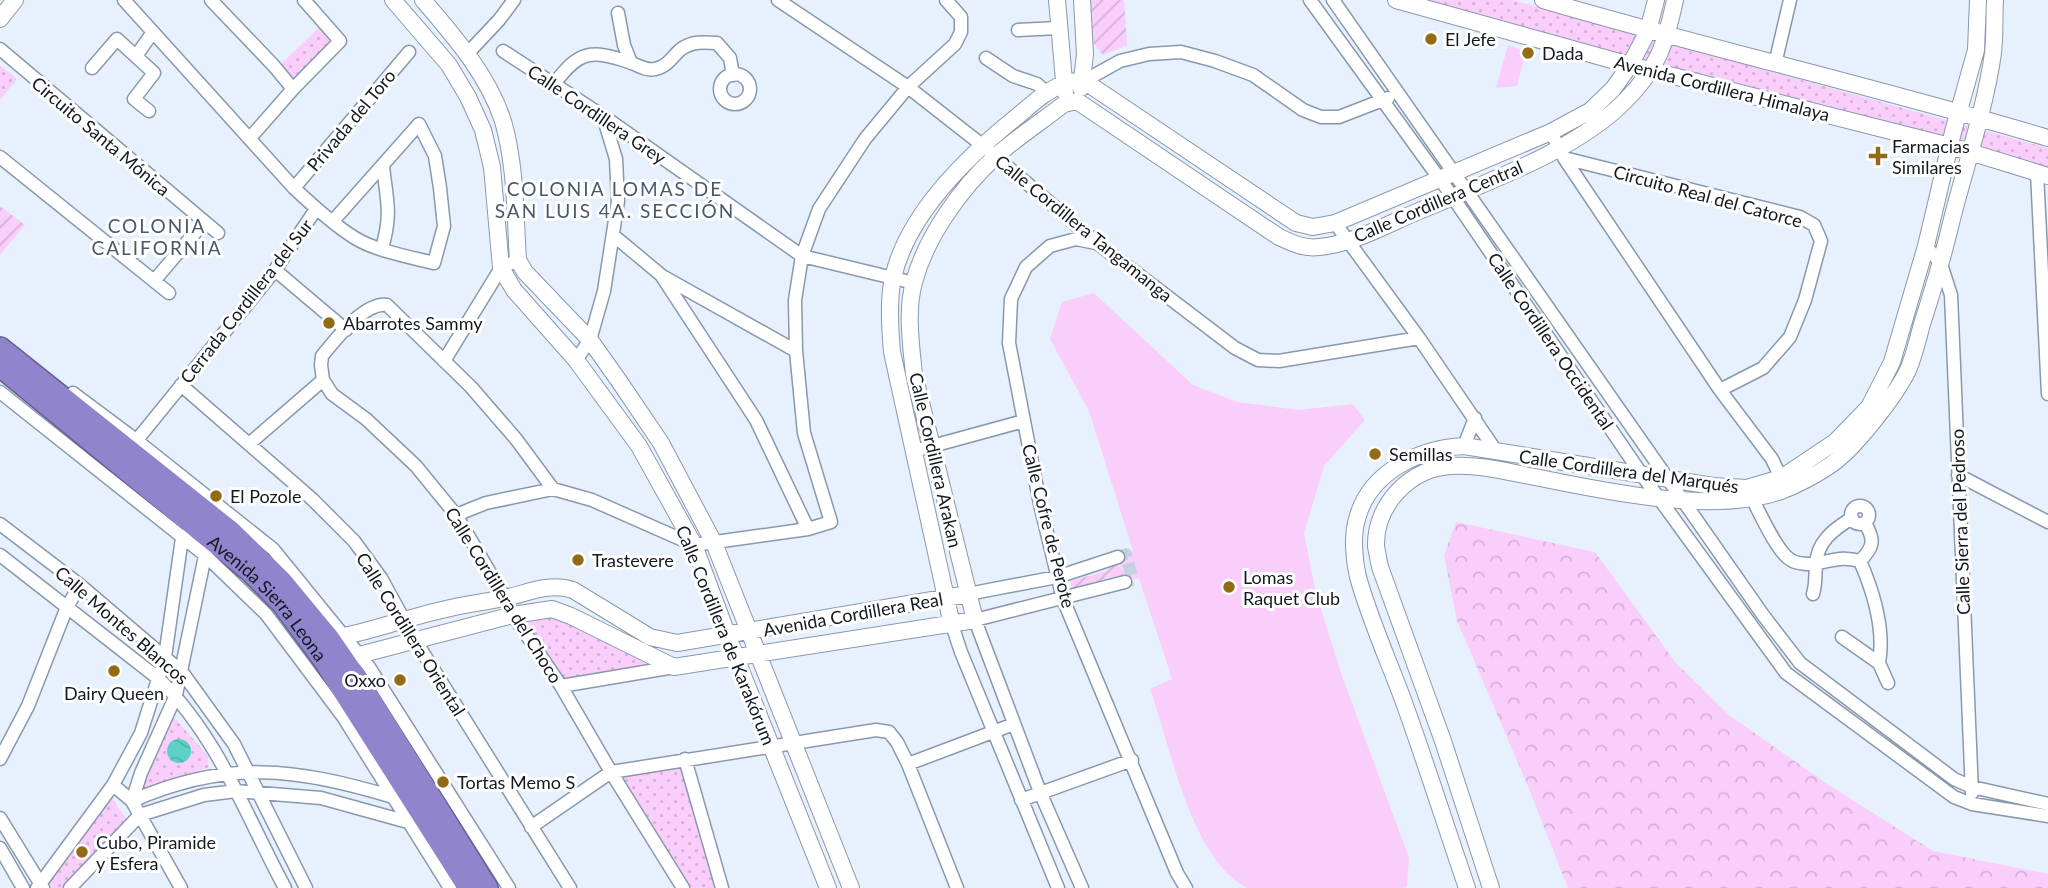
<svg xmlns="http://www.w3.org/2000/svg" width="2048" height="888" viewBox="0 0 2048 888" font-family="Lato,sans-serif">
<defs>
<pattern id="forest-crowns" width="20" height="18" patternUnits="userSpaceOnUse" patternTransform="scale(1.75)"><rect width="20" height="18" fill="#f9cefb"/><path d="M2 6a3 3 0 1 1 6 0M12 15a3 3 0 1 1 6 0" fill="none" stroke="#d5b0d7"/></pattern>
<pattern id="park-dots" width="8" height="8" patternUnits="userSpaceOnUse" patternTransform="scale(1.75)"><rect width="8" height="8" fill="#f9cefb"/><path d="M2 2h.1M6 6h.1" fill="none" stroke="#d5b0d7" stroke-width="1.8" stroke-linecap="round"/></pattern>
<pattern id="garden-furrows" width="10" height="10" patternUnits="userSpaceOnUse" patternTransform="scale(1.75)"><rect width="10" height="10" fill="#f9cefb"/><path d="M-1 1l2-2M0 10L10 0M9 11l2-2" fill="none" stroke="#d5b0d7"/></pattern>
<pattern id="water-waves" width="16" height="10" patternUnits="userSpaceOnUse" patternTransform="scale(1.75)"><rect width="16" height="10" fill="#5bd2c5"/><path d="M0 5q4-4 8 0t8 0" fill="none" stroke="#4eb4a9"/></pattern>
</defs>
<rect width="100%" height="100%" fill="#e7f1fe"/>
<path fill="#f9cefb" d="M1508 45 1526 51 1517 86 1496 88Z
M1094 293 1193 385 1237 402 1298 410 1353 404 1365 420 1324 466 1304 533 1316 593 1341 673 1409 858 1407 886 1404 888H1247C1190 858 1171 747 1150 689L1172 679 1139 578 1125 582 1118 557 1133 551 1089 411 1050 339 1062 302Z"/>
<path fill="url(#forest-crowns)" d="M1456 522 1595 552 1675 662 1730 716 1829 785 1933 851 2048 874V888H1568L1527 784 1457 621 1444 555Z"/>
<path fill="url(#park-dots)" d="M1424 0H1512L2048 148V173Z
M322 25 336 42 294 83 279 66Z
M0 65 17 79 0 100Z
M556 615 666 665 563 683 526 618Z
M173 716 208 756 209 767 142 792 140 785Z
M680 764 716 888H690L617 774Z
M111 797 128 821 63 888H52L49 882Z"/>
<path fill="url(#garden-furrows)" d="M1091 0H1124L1127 45 1103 55 1089 38Z
M0 206 25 225 0 255Z
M1115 564 1123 568V577H1108L1076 591 1071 589V581L1106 571Z"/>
<path fill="url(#water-waves)" d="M167 751a12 12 0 1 1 24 0a12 12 0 1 1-24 0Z"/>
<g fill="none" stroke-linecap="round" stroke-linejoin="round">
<path stroke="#c7d1dd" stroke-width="12" stroke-dasharray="12 6" stroke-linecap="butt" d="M1118 557 1126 554 1133 580 1125 582"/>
<g stroke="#8998ac" stroke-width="15">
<path id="street" d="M124 0 294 188C312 205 334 225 355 238 376 251 410 257 434 263L444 226 440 188 435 156 419 124 333 221
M211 0 274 66 293 89
M778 0 908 87 982 145 1097 243 1235 348 1258 360 1279 361 1419 338
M1310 0 1452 196 1642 475 1786 673 1954 797 1972 804 2048 816
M1333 0 1763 615 1800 663 1954 779 1972 787 2048 804
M618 13 624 45 631 63
M1018 30 1059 28
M0 49 218 233
M503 51 603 116 802 256 914 283
M467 54 499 20 514 0
M136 56 153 32
M986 58 1013 76 1037 84 1046 92
M1775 64 1790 0
M92 68 117 39 154 73 134 99 149 111
M720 89a15 15 0 1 1 30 0a15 15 0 1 1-30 0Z
M1084 81 1120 61 1149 54 1181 52 1215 61 1253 75 1303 110 1321 117H1339L1388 98
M554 84C579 51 590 49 629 62 638 65 645 71 655 69 667 67 672 57 680 50 691 41 704 42 717 43L730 58 733 75
M1551 132 1564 158 1720 390 1772 459 1781 478
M250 138 293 89 340 41 304 0
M0 157 169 293
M1564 158 1800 217 1814 225 1821 241 1805 300 1790 337 1763 368 1720 390
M2037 173 2048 394
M294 188 409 52
M1335 223 1419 338 1496 451
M613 235 661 275 756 420 808 529
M1096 243 1076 239 1050 246 1026 267 1011 299 1009 343 1040 504 1063 599 1177 873 1186 888
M1926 246 1941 264 1951 295 1972 793
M382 248C392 214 387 201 383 167
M275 270 346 330
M664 277 796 351
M154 281 204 222
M576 360 590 340 604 291 618 201 616 159 603 116
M444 361 501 268 518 260
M181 385 312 499 354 541 381 578 415 640 570 888
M0 392 205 555 266 614 344 718 450 888
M73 393 136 440 273 549 369 667 509 888
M249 444 323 380
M132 446 275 270 316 209
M1464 446 1475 418
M914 451 1024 421
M1958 475 2048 522
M553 489 516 439 471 387 387 305C364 302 336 339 322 356L321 365 323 380 332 394 366 419 416 466 456 515 505 598 513 615 561 686 611 772 683 888
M1748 491C1757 506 1776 552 1791 560 1796 564 1812 565 1818 563 1835 560 1842 556 1860 561 1874 593 1885 629 1879 663
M1851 515a9 9 0 1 1 18 0a9 9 0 1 1-18 0Z
M456 515 486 503 553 489 592 500 694 545 808 529 831 522 804 433 796 351 795 300 802 256 819 209 865 139 908 87 955 44 961 32V17L946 0
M0 524 80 585 182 672 234 744 306 888
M0 555 159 679C219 738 246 816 285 888
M1860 561C1874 547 1875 540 1865 523
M968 594 1057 577 1118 557
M1813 594C1816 584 1815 576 1816 566 1816 542 1834 529 1852 518
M952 625 961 652 1058 888
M1842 637 1879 663 1888 683
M561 686 674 667
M0 759 28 706 67 607 80 585
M685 759 722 888
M908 764 1014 724
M113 785 132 801 181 888
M1021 800 1132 760
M132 801 141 773 176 695 206 551
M132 801C228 759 295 768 393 797
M0 818 43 888
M531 827 611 772 876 730 889 732 897 742 908 764 957 888
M0 848 23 888
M37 888 113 785 141 733 165 657 182 538 186 535
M70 888 140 815 204 795 236 791 321 798 408 822
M1082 888 1040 792 975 620 1125 582"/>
</g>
<g stroke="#8998ac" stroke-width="18">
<path id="secondary" d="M393 0 449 65 468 97 483 130 492 167 501 268 514 290 576 360 639 446 694 545 736 658 828 888
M423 0C454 36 488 75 503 121 516 166 515 214 518 260L525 272 590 340 619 381 661 443 714 543 851 888
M1057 0 1065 92
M1396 0 1630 65 1950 146 2048 176
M1543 0C1710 49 1881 88 2048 138
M0 19 15 0
M1084 81 1296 223 1313 227 1335 223 1551 132 1590 111 1613 89 1630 65 1648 31 1656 0
M1081 88 1085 54 1082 0
M1077 101 1279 237C1292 243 1304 249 1319 247 1354 244 1387 224 1419 211 1484 183 1574 152 1624 102 1658 68 1665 46 1675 0
M952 625 892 352C890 329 888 301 893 278 907 214 970 154 1019 115 1033 103 1046 91 1063 84 1069 81 1077 81 1084 81
M320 640C363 635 404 618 446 609 465 604 485 602 505 598 528 593 549 582 573 590L650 637 677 643 968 594
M333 658 359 655 513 615 552 609 571 616 674 667 975 620 914 374C911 345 906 311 914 282 926 237 961 188 995 157 1016 138 1041 122 1064 104L1077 101
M1467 888C1445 824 1425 760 1402 697 1387 657 1369 617 1358 577 1354 560 1352 536 1357 519 1369 472 1420 448 1464 446L1713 486 1747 488 1781 478 1835 442 1869 407 1892 362 1926 246 1953 132 1976 50 1978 0
M1491 888 1443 741 1380 567C1379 561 1377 553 1376 546 1375 505 1410 468 1451 466 1479 464 1508 472 1535 477 1604 491 1714 515 1781 491 1799 484 1816 475 1832 464 1855 448 1896 395 1908 370 1914 356 1918 339 1922 324 1933 290 1943 257 1951 223 1965 167 1985 110 1993 53 1995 36 1994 17 1995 0"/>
</g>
<g stroke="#655f91" stroke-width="24">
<g id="highway">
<path d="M0 348 231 532 281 581 329 639 362 687 487 888"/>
<path id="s1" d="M0 366 250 571 282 603 324 660 469 888"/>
</g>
</g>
<use href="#street" stroke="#fff" stroke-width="12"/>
<use href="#secondary" stroke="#fff" stroke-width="16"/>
<use href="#highway" stroke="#9085cd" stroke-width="21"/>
</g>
<g fill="#936b14" stroke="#fff" stroke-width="2.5">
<circle cx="1431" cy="39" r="7"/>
<circle cx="1528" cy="53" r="7"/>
<path d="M1874.5 145.5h7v7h7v7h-7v7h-7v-7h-7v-7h7z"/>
<circle cx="329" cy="323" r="7"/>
<circle cx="1375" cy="454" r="7"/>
<circle cx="216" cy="496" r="7"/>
<circle cx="578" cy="560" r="7"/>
<circle cx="1229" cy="587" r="7"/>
<circle cx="114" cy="671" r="7"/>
<circle cx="400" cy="680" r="7"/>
<circle cx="443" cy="782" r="7"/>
<circle cx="82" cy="852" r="7"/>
</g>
<g text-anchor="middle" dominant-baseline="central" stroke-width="6" stroke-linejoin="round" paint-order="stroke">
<g font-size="18" fill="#141921" stroke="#fff" text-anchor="start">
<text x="1445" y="39">El Jefe</text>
<text x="1542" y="53">Dada</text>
<text x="1892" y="146">Farmacias<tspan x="1892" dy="21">Similares</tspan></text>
<text x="343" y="323">Abarrotes Sammy</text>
<text x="1389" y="454">Semillas</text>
<text x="230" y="496">El Pozole</text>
<text x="592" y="560">Trastevere</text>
<text x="1243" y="577">Lomas<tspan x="1243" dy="21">Raquet Club</tspan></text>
<text x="386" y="680" text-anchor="end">Oxxo</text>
<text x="114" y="693" text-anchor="middle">Dairy Queen</text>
<text x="457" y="782">Tortas Memo S</text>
<text x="96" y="842">Cubo, Piramide<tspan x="96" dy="21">y Esfera</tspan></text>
</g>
<g font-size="18" fill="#141921" stroke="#fff">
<text transform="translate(1722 88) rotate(14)">Avenida Cordillera Himalaya</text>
<text transform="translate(597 114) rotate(34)">Calle Cordillera Grey</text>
<text transform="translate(351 120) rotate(-50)">Privada del Toro</text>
<text transform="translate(101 136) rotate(40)">Circuito Santa Mónica</text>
<text transform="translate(1708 196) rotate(15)">Circuito Real del Catorce</text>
<text transform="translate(1438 201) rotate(-23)">Calle Cordillera Central</text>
<text transform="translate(1084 228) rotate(39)">Calle Cordillera Tangamanga</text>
<text transform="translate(246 301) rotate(-52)">Cerrada Cordillera del Sur</text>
<text transform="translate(1551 341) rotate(56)">Calle Cordillera Occidental</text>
<text transform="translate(936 460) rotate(77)">Calle Cordillera Arakan</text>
<text transform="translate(1629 471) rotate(8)">Calle Cordillera del Marqués</text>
<text transform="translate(1960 522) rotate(-92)">Calle Sierra del Pedroso</text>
<text transform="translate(1049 526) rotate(76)">Calle Cofre de Perote</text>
<text transform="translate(504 595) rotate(58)">Calle Cordillera del Choco</text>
<text stroke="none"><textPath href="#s1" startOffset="355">Avenida Sierra Leona</textPath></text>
<text transform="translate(853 614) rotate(-10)">Avenida Cordillera Real</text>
<text transform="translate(122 625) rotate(41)">Calle Montes Blancos</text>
<text transform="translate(411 634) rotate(58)">Calle Cordillera Oriental</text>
<text transform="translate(726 635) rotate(68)">Calle Cordillera de Karakórum</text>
</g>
<g font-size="19" letter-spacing="2" fill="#4a586a" stroke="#fff">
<text x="615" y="188">COLONIA LOMAS DE<tspan x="615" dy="22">SAN LUIS 4A. SECCIÓN</tspan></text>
<text x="157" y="225">COLONIA<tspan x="157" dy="22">CALIFORNIA</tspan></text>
</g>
</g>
</svg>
